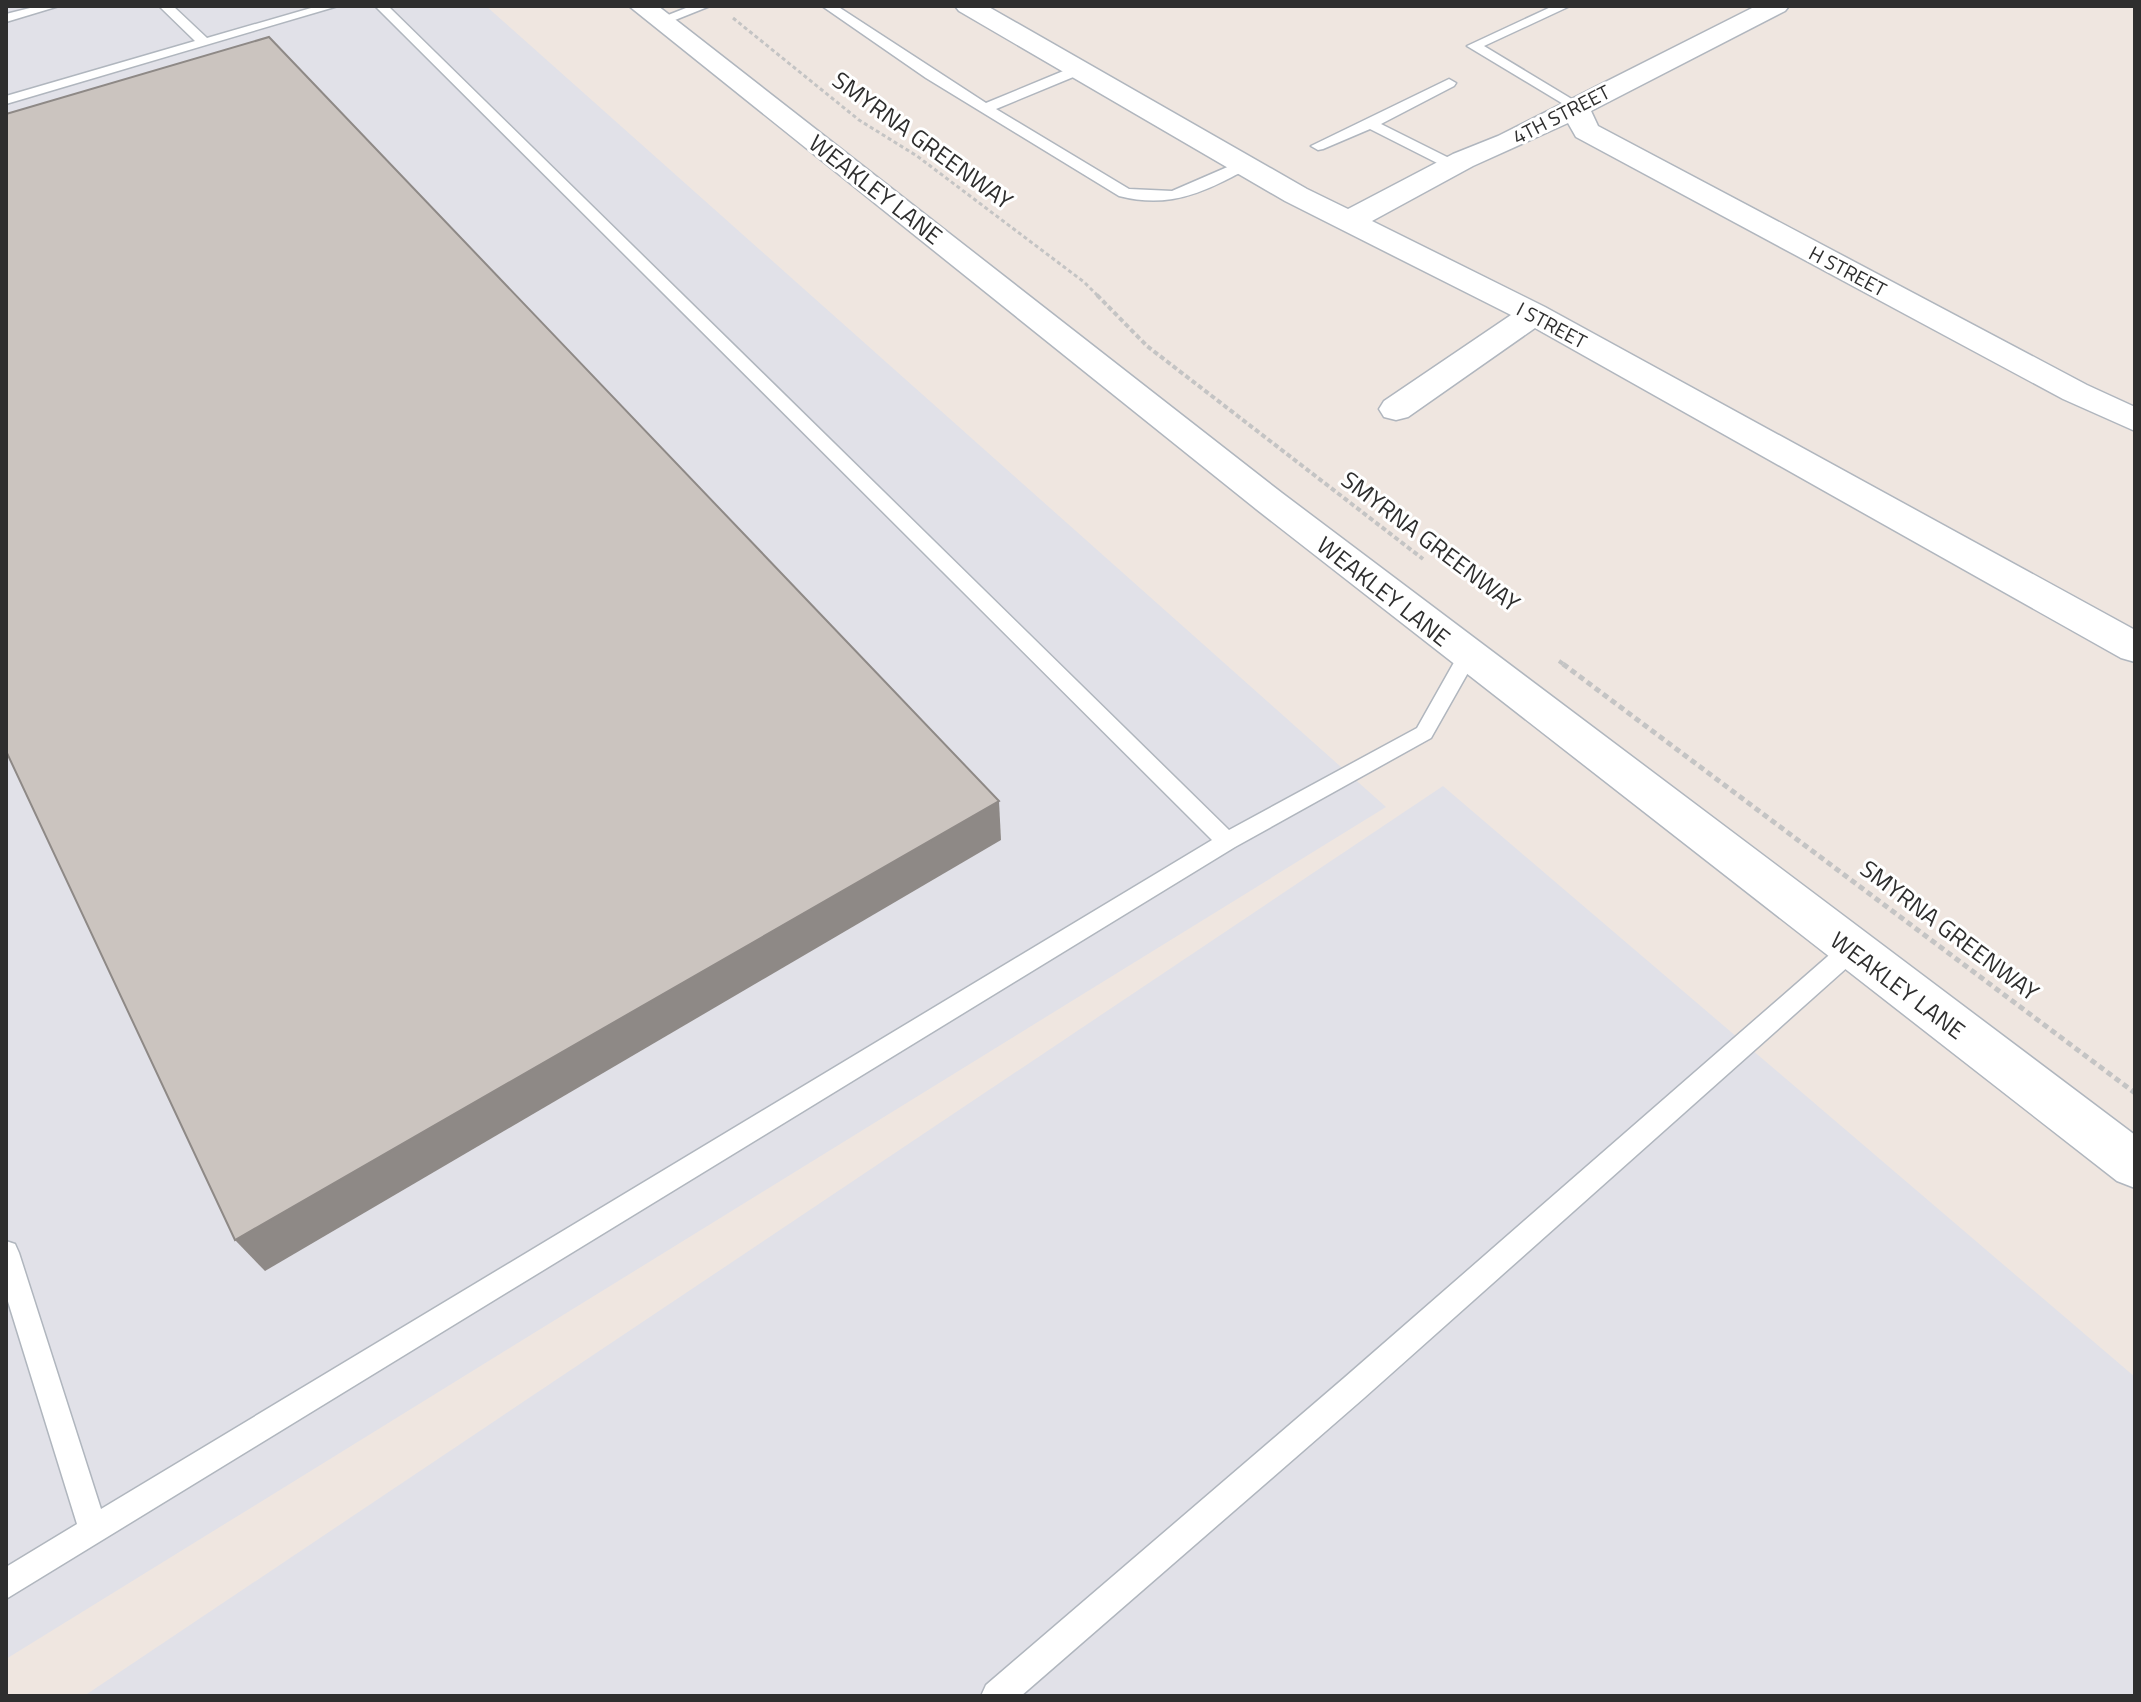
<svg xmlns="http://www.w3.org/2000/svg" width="2141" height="1702" viewBox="0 0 2141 1702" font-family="'Titillium Web',sans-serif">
<rect width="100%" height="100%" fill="#efe6e0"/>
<path fill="#e1e1e8" d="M6 6H486L1386 807 6 1659Z
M1443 786 2135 1377V1696H84Z"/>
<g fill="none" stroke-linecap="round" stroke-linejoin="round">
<g stroke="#b0b6be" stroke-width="3">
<path id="service" d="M38 6H59L6 22V14Z
M159 6H173L207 38 318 6H338L6 104V96L195 41Z
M375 6H388L1229 830 1417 728 1461 650 1468 648 1478 655 1431 738 1235 847 6 1599V1567L77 1524 6 1295V1241L15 1244 19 1253 101 1509 1212 840Z
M691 6H710L665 24 653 21Z
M822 6H837L986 103 1073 67H1083V73L996 109 1129 189 1172 191 1239 162 1244 161 1251 165C1244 172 1233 176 1224 181 1188 199 1158 206 1119 196L926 78Z
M1553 6H1570L1484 46 1580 104 1582 107 1575 111 1467 46Z
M1449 79 1456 83 1454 86 1381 124 1457 162V168H1447L1370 129 1323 149 1318 150 1311 146Z
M1851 940 1859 943 1863 950 1859 957 1364 1398 1021 1696H981L986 1685 1344 1378 1843 943Z"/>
</g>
<g stroke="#b0b6be" stroke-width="3">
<path id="minor" d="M955 6H987L1307 189 1348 209 1453 154 1498 136 1756 6H1789L1785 11 1591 111 1598 126 2087 385 2135 407V431L2063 399 1576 137 1568 123 1473 166 1372 221 1545 307 2135 630V662L2121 658 1535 328 1408 417 1396 420 1384 417 1379 409 1384 401 1511 315 1285 201 959 11Z"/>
</g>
<g stroke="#b0b6be" stroke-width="3">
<path id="secondary" d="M629 6H658L1282 493 2135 1135V1188L2117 1181 1256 509Z"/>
</g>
<path stroke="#c4c4c4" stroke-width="3" stroke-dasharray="4 3" stroke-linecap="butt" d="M733 18 859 120 917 156 1084 282 1099 297"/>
<path stroke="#c4c4c4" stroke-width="4" stroke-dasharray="5 3" stroke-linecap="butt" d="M1097 295 1147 346 1423 559
M1559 661 1566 666"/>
<path stroke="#c4c4c4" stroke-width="5" stroke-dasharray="6 4" stroke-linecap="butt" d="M1563 664 2135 1093"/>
<use href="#service" fill="#fff" fill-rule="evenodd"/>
<use href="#minor" fill="#fff" fill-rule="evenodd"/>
<use href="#secondary" fill="#fff" fill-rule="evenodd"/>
</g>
<path fill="#8e8986" d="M999 801 1001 840 265 1271 235 1240Z"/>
<path fill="#cbc4bf" stroke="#8e8986" stroke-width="2" d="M269 37 999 801 235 1240 6 751V114Z"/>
<g text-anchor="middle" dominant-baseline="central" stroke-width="6" stroke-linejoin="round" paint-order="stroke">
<g font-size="20" fill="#2e2e2e" stroke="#fff">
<text transform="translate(1561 114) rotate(-27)">4TH STREET</text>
<text transform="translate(1848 271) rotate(28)">H STREET</text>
<text transform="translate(1552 325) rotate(28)">I STREET</text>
</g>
<g font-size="24" fill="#2e2e2e" stroke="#fff">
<text transform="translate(923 140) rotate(36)">SMYRNA GREENWAY</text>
<text transform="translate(876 189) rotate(38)">WEAKLEY LANE</text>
<text transform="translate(1431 541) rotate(37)">SMYRNA GREENWAY</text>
<text transform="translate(1384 591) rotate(38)">WEAKLEY LANE</text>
<text transform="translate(1950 930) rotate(37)">SMYRNA GREENWAY</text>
<text transform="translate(1898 985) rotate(37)">WEAKLEY LANE</text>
</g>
</g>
<rect width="2141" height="1702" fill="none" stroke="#2e2e2e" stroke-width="16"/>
</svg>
